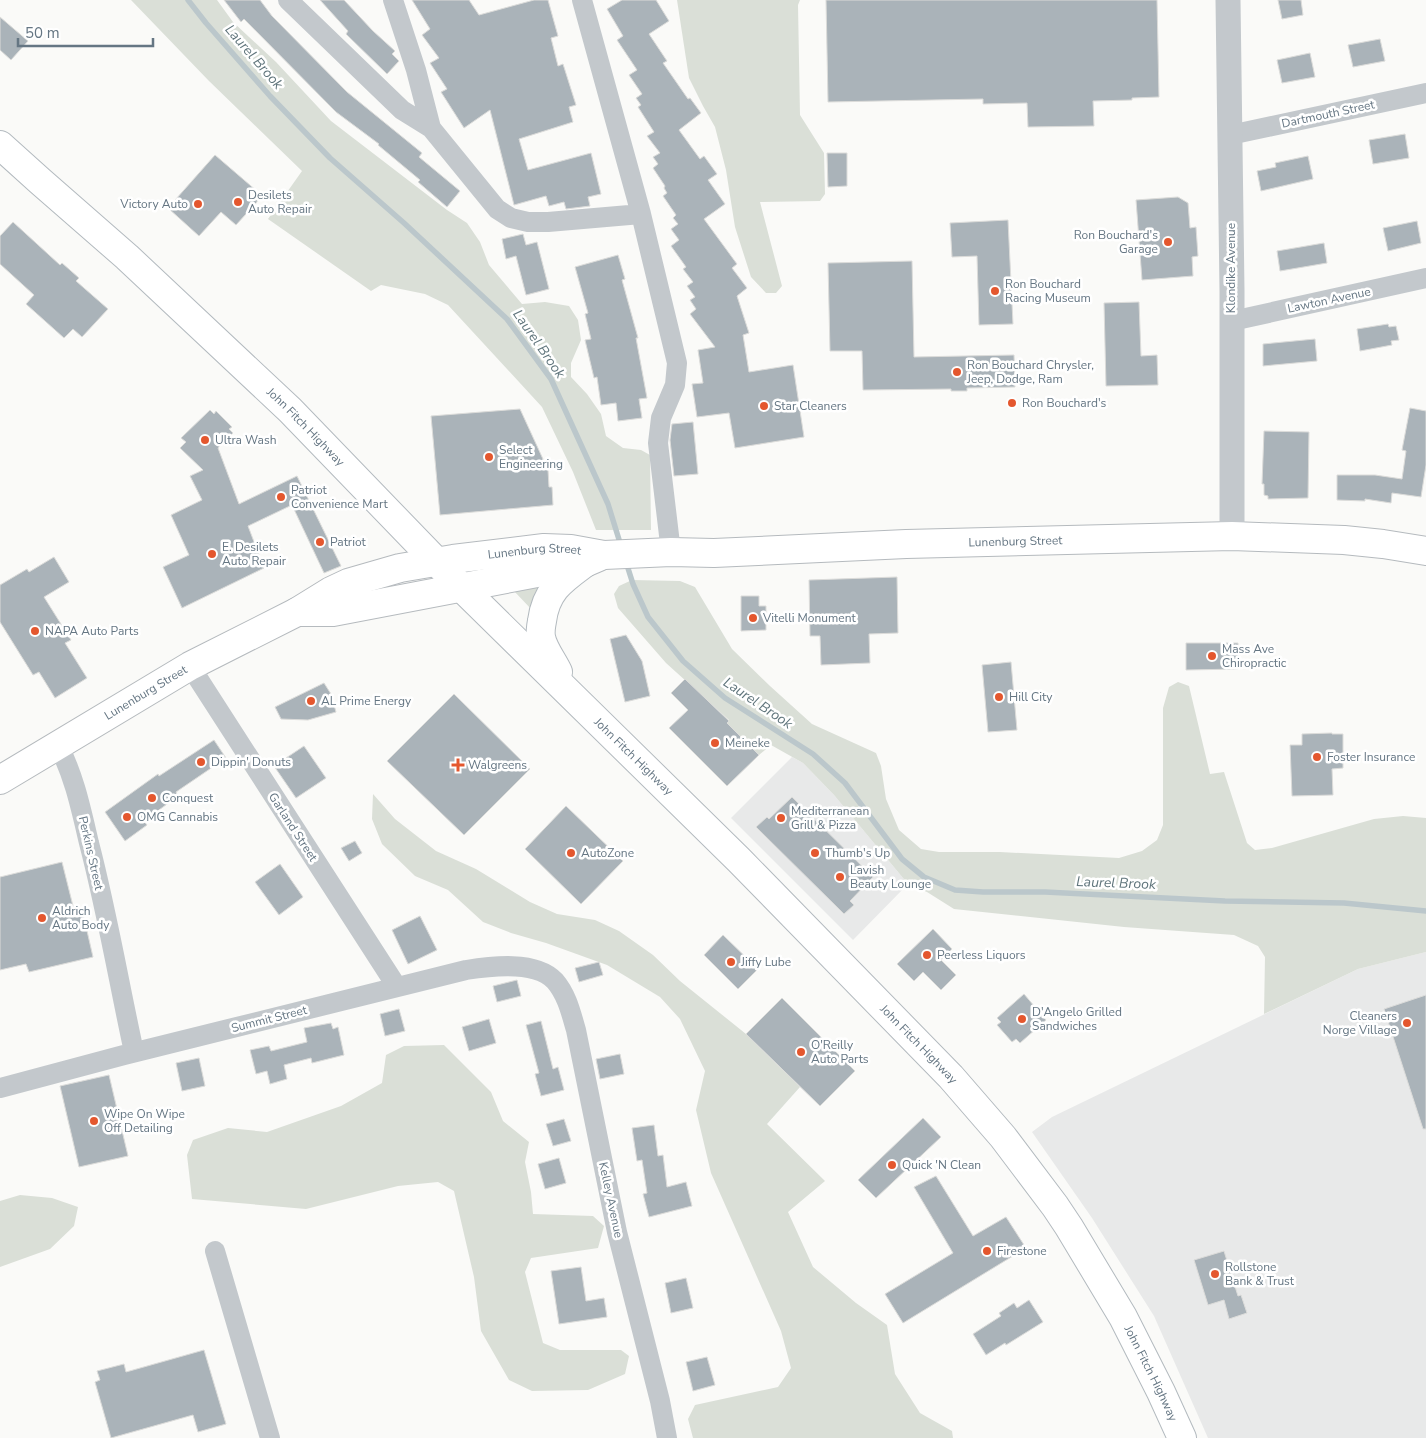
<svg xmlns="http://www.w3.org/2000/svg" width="1426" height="1438" viewBox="0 0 1426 1438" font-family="'Nunito Sans',sans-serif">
<rect width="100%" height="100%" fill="#fafaf8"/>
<path fill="#e8e9e9" d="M792 757 803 763 834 795 908 884 853 940 731 818Z
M1426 952V1438H1208L1154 1316 1092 1218 1032 1132 1052 1117 1358 969Z"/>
<path fill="#dadfd7" d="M131 0H217L233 22 276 62 331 121 447 210 467 223 480 242 489 265 522 304 545 302 569 306 578 320 581 340 571 363V377L587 394 601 414 606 436 623 448 641 450 650 455 651 530H596L573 472 542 407 448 305 425 294 381 285 371 291 268 219 302 171 209 81Z
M677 0H800L798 5 800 115 824 153 825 194 820 201 760 202 782 286 776 293H766L751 277 735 227 726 170 715 127 703 106 689 78Z
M632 580 680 581 695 587 732 649 770 686 812 724 876 753 881 766 886 799 899 830 921 849 939 852H1000L1119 858 1142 851 1157 840 1163 825V708L1169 687 1178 682 1189 686 1210 774 1224 772 1247 843 1255 850 1272 848 1374 819 1403 816 1426 818V952L1358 969 1264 1014 1265 957 1258 946 1234 935 1124 927 954 909 927 892 908 884 834 795 803 763 771 745 759 755 727 723 729 720 666 663 618 608 614 594 619 586Z
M543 585 532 610 514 591Z
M373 794 395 819 436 851 476 869 530 902 557 914 595 920 619 931 653 955 680 981 746 1034 800 1087 767 1124 825 1181 788 1212 813 1267 856 1303 887 1325 895 1374 920 1413 952 1431 953 1438H693L688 1419 695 1405 778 1387 791 1368 781 1331 711 1173 696 1110 705 1071 680 1019 660 997 607 965 546 943 511 933 483 922 448 890 415 876 382 844 372 819Z
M444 1045 491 1092 503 1121 529 1142 525 1162 531 1192 533 1214 593 1216 604 1226 598 1248 531 1258 525 1272 543 1343 560 1350H621L629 1356 625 1374 588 1390 532 1391 509 1380 481 1331 474 1277 454 1191 438 1182 398 1186 306 1209 192 1199 187 1155 193 1140 228 1128 267 1132 341 1106 382 1083 386 1055 404 1046Z
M20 1195 52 1198 78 1207 74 1226 50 1249 0 1267V1201Z"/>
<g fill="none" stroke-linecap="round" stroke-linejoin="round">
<path stroke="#bbc7cb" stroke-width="5.5" d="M188 0 206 23 270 96 330 158 404 223 507 319 551 379 608 504 621 546
M626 562 633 584 648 617 683 661 725 698 813 754 845 783 902 859 924 877 955 890 983 892H1045L1225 901 1344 903 1426 911"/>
</g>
<path fill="#aab3b9" stroke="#dcdcda" d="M224 0H260L272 16 347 92 422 153 419 157 460 191 447 207 418 182 420 180 378 145 379 144 336 112 244 19 241 22Z
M320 0H344L373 31 395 51 392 54 399 61 387 74 346 34 348 31Z
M412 0H469L479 15 534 0H548L558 36 551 38 558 66 563 64 576 105 569 107 573 122 519 139 528 170 591 153 601 194 588 197 590 206 566 209 564 202 549 206 546 196 514 205 490 110 464 128 441 92 447 89 430 63 439 58 422 35 430 29Z
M622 0H656L669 21 649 34 667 61 663 63 688 99 690 98 701 113 679 130 700 159 704 156 717 174 708 180 725 204 704 219 737 264 732 268 747 288 737 296 749 333 743 335 749 372 793 365 804 437 735 448 729 413 697 417 692 384 703 383 698 350 715 347 690 314 696 309 690 300 695 297 687 286 693 282 683 269 686 267 671 246 679 240 671 229 678 224 673 218 676 215 663 196 667 193 664 188 665 186 653 168 658 164 653 157 660 153 647 136 654 132 638 107 641 105 636 98 642 94 629 75 637 70 617 40 623 36 607 9Z
M826 0H1157L1159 97 1132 98V100L1093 101 1094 126 1028 127 1027 103 983 104V99L828 102Z
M1278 0H1301L1303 15 1282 19Z
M0 17 28 41 11 60 0 50Z
M1380 39 1385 61 1353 67 1348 45Z
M1310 53 1315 77 1282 83 1277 60Z
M1405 134 1409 158 1373 164 1369 140Z
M827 153H847V186L828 187Z
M215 155 258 192 257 202 236 225 221 212 199 236 168 208Z
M1308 156 1313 179 1261 191 1257 171 1276 167 1275 163Z
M1178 197 1188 203 1190 228 1196 227 1198 256 1192 257 1193 276 1142 280 1136 200Z
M1008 220 1013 324 979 325 977 256 952 257 950 223Z
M1417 221 1421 243 1388 251 1383 228Z
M13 222 60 265 62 263 79 278 76 281 108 309 82 337 73 329 64 338 26 304 34 295 0 264V236Z
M523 234 526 245 537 242 549 289 526 295 516 256 506 259 502 239Z
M1324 243 1327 263 1280 271 1277 251Z
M618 255 625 279 622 280 638 338H636L647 398 639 399 642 418 618 421 616 403 601 405 597 377 594 378 585 340 591 339 585 314 588 313 575 267Z
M912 261 914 357 1014 355 1015 387 967 388V391H951V389L863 390 862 351H830L828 263Z
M1139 302 1141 356 1157 355 1158 385 1106 386 1104 303Z
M1388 324 1389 327 1396 326 1399 340 1391 341 1392 345 1360 351 1357 329Z
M1315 339 1317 361 1263 366V344Z
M1410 408 1426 411V465L1421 497 1392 493 1391 503 1365 499V501L1337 500V475H1375L1402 479 1406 451 1402 450Z
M520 409 548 470 549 487H552L553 505 440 515 431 416Z
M210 410 214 414 216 411 232 427 229 429 233 433 218 448 239 504 297 476 341 566 324 573 292 505 248 526 264 568 182 608 163 567 189 555 171 515 202 500 190 476 203 470 180 448 186 442 181 438Z
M693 422 698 474 674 476 670 440 672 424Z
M1264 431 1309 432 1308 498 1268 499V496L1264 495V484H1262Z
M54 557 69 582 44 597 71 640 65 643 87 678 55 698 39 672 33 675 0 622V585L27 569 29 572Z
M897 577 898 633 869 634 870 663 821 665 820 636H810L809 580Z
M741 596H759V606H766V630L741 631Z
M626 635 642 661 650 696 625 702 610 639Z
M1186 643H1238V669L1186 670Z
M1011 662 1017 730 988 732 982 665Z
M685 679 729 721 727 723 759 755 727 786 669 728 688 710 671 693Z
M324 683 331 694 336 712 308 720 281 719 275 707Z
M454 694 530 769 464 835 387 761Z
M1332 733V734H1343V768L1332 769 1333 795 1292 796 1290 745H1302V734Z
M214 740 226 758 176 792 178 796 144 821 147 825 125 841 105 812 158 774 159 776Z
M304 746 326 778 296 798 274 766Z
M792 797 873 877 850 901 854 905 844 914 756 827 767 817 769 819Z
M566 806 623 861 581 904 525 849Z
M355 841 362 853 349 861 341 848Z
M62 862 74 910 82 909 93 957 29 972 26 964 0 970V877Z
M280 864 303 897 279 915 255 882Z
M420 916 437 950 408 964 392 930Z
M933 929 952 949 941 960 956 975 941 990 923 972 914 981 897 964Z
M723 935 758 969 738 989 704 955Z
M599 962 603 975 579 982 575 968Z
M517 980 521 996 497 1002 493 986Z
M1024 994 1046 1020 1020 1043 1016 1039 1012 1042 997 1025 1001 1022 997 1018Z
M1426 995V1129H1423L1384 1009Z
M782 998 855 1071 820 1106 746 1034Z
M399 1009 405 1031 385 1036 380 1014Z
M489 1019 496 1043 469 1051 462 1027Z
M541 1021 553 1069 558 1067 564 1090 541 1096 535 1074 539 1073 526 1025Z
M331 1023 333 1029 338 1027 344 1055 312 1063 311 1058 284 1065 287 1079 270 1084 267 1071 256 1074 250 1050 269 1046 271 1051 307 1042 304 1028Z
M620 1054 624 1074 600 1079 596 1059Z
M199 1058 205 1086 182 1091 176 1063Z
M109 1075 128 1156 79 1167 60 1086Z
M923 1118 941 1137 876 1198 858 1180Z
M564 1119 571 1141 553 1146 546 1124Z
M654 1125 658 1156 663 1155 667 1187 686 1182 692 1206 649 1217 643 1194 647 1193 642 1160 637 1161 632 1128Z
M559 1158 566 1183 545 1189 538 1164Z
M936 1176 973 1236 1006 1217 1026 1248 903 1323 885 1294 953 1253 914 1187Z
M1224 1251 1238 1296 1241 1295 1247 1313 1229 1319 1224 1300 1208 1305 1194 1260Z
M581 1267 586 1301 604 1298 607 1317 559 1324 551 1271Z
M686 1278 693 1308 671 1313 665 1283Z
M1029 1300 1043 1322 1006 1345 1005 1343 986 1355 973 1334 1001 1316 999 1313 1014 1303 1017 1308Z
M204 1350 226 1424 198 1432 193 1415 111 1438 95 1382 100 1380 97 1371 124 1364 126 1372Z
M707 1357 715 1385 693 1391 686 1362Z"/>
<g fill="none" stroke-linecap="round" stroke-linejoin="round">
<g stroke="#b3babf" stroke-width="30">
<g id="secondary">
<path id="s1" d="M0 145 40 181 127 257 290 410 461 587 739 860 951 1077 1003 1137 1055 1206 1069 1227 1123 1317 1161 1392 1182 1438"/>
<path d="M558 672C553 661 543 649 541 637 540 631 541 626 542 621 546 590 562 580 585 563"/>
</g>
</g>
<g stroke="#b5babe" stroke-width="30">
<g id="primary">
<path d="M297 612H333L558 569 585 563 599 557"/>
<path id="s2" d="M0 780 190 666 297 612 331 591 348 583 400 568 453 559 544 548 571 549 604 555 671 552 714 553 906 544 1232 536 1344 540 1383 544 1426 551"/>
</g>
</g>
<path stroke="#c3c8cc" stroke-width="20" d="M288 0 402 110 431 128
M393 0 416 70 431 128 497 209 511 218 528 222H548L641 214 582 0
M1230 135 1426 93
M641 214 677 363 675 385 661 418 658 443 671 552
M1232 321 1426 278
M190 666 397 987
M58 745C74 775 81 809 89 843 107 912 119 983 134 1052
M0 1088 124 1055 466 970C491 966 536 960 555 981 567 995 571 1013 576 1030L617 1232 660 1401 667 1438
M215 1251 270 1438"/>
<path stroke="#c3c8cc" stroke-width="25" d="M1228 0 1232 291V536"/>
<use href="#secondary" stroke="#fff" stroke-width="28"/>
<use href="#primary" stroke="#fff" stroke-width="28"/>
</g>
<g fill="#e4572e" stroke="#fff" stroke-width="2">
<circle cx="238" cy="202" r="5"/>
<circle cx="198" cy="204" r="5"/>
<circle cx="1168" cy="242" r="5"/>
<circle cx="995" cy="291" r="5"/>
<circle cx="957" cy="372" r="5"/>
<circle cx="1012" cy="403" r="5"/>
<circle cx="764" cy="406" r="5"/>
<circle cx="205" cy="440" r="5"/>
<circle cx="489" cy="457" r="5"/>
<circle cx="281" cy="497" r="5"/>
<circle cx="320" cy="542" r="5"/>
<circle cx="212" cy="554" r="5"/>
<circle cx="753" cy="618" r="5"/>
<circle cx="35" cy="631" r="5"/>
<circle cx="1212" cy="656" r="5"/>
<circle cx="999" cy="697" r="5"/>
<circle cx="311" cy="701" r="5"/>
<circle cx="715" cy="743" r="5"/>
<circle cx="1317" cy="757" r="5"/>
<circle cx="201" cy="762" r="5"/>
<path d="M455.5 757.5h5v5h5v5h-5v5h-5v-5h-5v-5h5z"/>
<circle cx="152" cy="798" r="5"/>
<circle cx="127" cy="817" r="5"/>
<circle cx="781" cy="818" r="5"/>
<circle cx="571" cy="853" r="5"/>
<circle cx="815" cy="853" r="5"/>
<circle cx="840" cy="877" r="5"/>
<circle cx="42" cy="918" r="5"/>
<circle cx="927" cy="955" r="5"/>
<circle cx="731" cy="962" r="5"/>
<circle cx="1022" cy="1019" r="5"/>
<circle cx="1407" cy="1023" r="5"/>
<circle cx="801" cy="1052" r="5"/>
<circle cx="94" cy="1121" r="5"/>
<circle cx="892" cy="1165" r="5"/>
<circle cx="987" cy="1251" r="5"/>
<circle cx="1215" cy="1274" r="5"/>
</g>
<g text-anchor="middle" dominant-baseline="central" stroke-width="5" stroke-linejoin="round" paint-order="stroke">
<g font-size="12" fill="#657683" stroke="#fff">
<text transform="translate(1328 114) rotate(-12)">Dartmouth Street</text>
<text transform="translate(1231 268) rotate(-90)">Klondike Avenue</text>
<text transform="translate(1329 300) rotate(-12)">Lawton Avenue</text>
<text stroke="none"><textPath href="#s1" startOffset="416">John Fitch Highway</textPath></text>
<text stroke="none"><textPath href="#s2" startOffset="1072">Lunenburg Street</textPath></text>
<text stroke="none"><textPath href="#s2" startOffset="590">Lunenburg Street</textPath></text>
<text stroke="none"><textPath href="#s2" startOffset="170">Lunenburg Street</textPath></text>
<text stroke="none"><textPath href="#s1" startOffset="881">John Fitch Highway</textPath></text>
<text transform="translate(293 827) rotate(57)">Garland Street</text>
<text transform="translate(91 853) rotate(77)">Perkins Street</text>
<text transform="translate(269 1019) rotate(-14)">Summit Street</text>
<text stroke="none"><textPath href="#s1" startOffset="1286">John Fitch Highway</textPath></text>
<text transform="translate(611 1200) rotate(78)">Kelley Avenue</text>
<text stroke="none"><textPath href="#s1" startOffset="1691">John Fitch Highway</textPath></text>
</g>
<g font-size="12" fill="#657683" stroke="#fff" text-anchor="start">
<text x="248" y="195">Desilets<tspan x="248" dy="14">Auto Repair</tspan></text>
<text x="188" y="204" text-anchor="end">Victory Auto</text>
<text x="1158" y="235" text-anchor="end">Ron Bouchard's<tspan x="1158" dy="14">Garage</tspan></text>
<text x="1005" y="284">Ron Bouchard<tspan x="1005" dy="14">Racing Museum</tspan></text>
<text x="967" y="365">Ron Bouchard Chrysler,<tspan x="967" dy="14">Jeep, Dodge, Ram</tspan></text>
<text x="1022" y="403">Ron Bouchard's</text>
<text x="774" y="406">Star Cleaners</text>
<text x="215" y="440">Ultra Wash</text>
<text x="499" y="450">Select<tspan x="499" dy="14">Engineering</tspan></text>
<text x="291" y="490">Patriot<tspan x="291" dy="14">Convenience Mart</tspan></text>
<text x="330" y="542">Patriot</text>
<text x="222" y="547">E. Desilets<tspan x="222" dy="14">Auto Repair</tspan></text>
<text x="763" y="618">Vitelli Monument</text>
<text x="45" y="631">NAPA Auto Parts</text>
<text x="1222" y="649">Mass Ave<tspan x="1222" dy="14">Chiropractic</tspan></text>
<text x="1009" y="697">Hill City</text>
<text x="321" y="701">AL Prime Energy</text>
<text x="725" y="743">Meineke</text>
<text x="1327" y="757">Foster Insurance</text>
<text x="211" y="762">Dippin' Donuts</text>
<text x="468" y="765">Walgreens</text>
<text x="162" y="798">Conquest</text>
<text x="791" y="811">Mediterranean<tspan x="791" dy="14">Grill &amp; Pizza</tspan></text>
<text x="137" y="817">OMG Cannabis</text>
<text x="581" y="853">AutoZone</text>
<text x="825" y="853">Thumb's Up</text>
<text x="850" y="870">Lavish<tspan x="850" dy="14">Beauty Lounge</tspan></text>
<text x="52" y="911">Aldrich<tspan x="52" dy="14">Auto Body</tspan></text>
<text x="937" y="955">Peerless Liquors</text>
<text x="741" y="962">Jiffy Lube</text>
<text x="1032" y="1012">D'Angelo Grilled<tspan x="1032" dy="14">Sandwiches</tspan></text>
<text x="1397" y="1016" text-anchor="end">Cleaners<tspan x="1397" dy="14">Norge Village</tspan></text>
<text x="811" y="1045">O'Reilly<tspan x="811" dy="14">Auto Parts</tspan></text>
<text x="104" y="1114">Wipe On Wipe<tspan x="104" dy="14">Off Detailing</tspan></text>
<text x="902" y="1165">Quick 'N Clean</text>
<text x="997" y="1251">Firestone</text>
<text x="1225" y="1267">Rollstone<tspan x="1225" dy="14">Bank &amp; Trust</tspan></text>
</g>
<g font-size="14" font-style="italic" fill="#60757c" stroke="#fff">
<text transform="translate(254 57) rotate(49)">Laurel Brook</text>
<text transform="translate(539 344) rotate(55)">Laurel Brook</text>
<text transform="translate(758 703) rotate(34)">Laurel Brook</text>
<text transform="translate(1116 883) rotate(2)">Laurel Brook</text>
</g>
</g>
<path d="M18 38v8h135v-8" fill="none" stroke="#657683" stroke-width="2.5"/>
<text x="25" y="38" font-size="15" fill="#657683" stroke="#ffffff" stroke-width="4" paint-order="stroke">50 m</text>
</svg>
